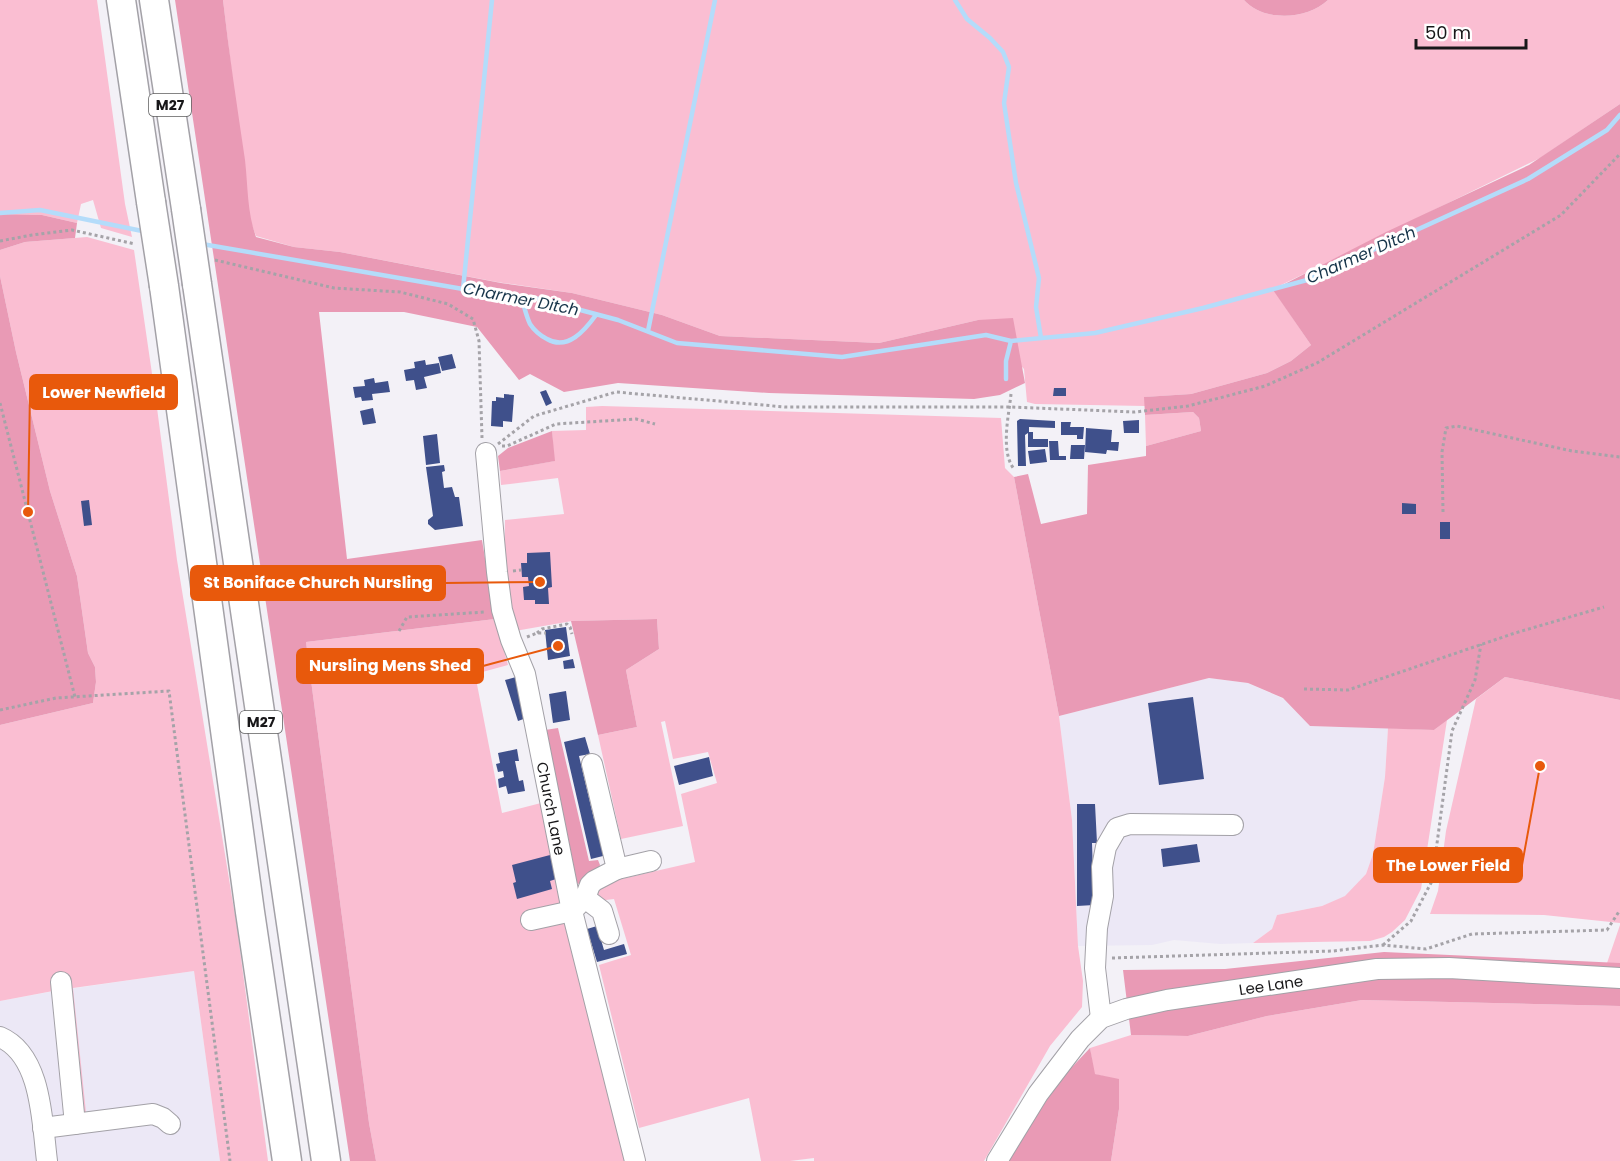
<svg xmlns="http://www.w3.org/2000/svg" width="1620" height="1161" viewBox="0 0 1620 1161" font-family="Poppins,sans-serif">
<rect width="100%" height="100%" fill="#f3f1f7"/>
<path fill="#ece8f6" d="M1209 678 1248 683 1293 703 1310 726 1388 728 1385 777 1373 854 1366 874 1346 896 1322 906 1277 915 1272 929 1253 943 1220 944 1174 940 1152 945 1078 946 1072 820 1059 716Z
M194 971 220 1161H0V1001L55 991Z"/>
<path fill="#fabed2" d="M0 0H97L125 204 132 237 101 228 93 200 81 204 77 223 42 215 0 214Z
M223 0H1244C1263 22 1307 20 1328 0H1620V104L1540 158 1273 289 1311 345 1291 361 1267 373 1191 394 1145 397V406L1035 404 1027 402 1024 369 978 320 879 343 720 336 662 315 572 293 497 282 340 252 294 247 256 236 249 218Z
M87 237 134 250 157 408 177 560 237 928 268 1161H220L194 971 73 988 86 1112 66 1115 53 991 0 1001V725L93 703 96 682 95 667 88 653 77 576 50 491 16 352 0 276V250L25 242Z
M602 406 1001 418 1005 468 1014 477 1059 716 1072 820 1078 946 1083 981 1082 1007 1050 1046 984 1161H814V1158L790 1161H761L749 1098 639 1128 599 965 631 955 614 899 598 901 595 885 695 862 681 794 717 783 708 752 673 759 665 721 661 722 683 826 621 839 598 735 637 727 626 670 659 649 657 619 572 621 515 631 504 572 505 520 564 514 558 478 501 485 500 471 554 461 552 431 586 430V407Z
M1193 412 1199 418 1201 431 1146 446 1145 415Z
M495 619 508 665 475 674 502 813 541 803 578 969 628 1161H376L369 1123 306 642Z
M1505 677 1620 700V923L1544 915 1430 914 1438 891 1446 831 1476 699Z
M1447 720 1421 889 1405 920 1392 932 1384 937 1370 941 1253 943 1272 929 1277 915 1322 906 1345 896 1366 874 1373 854 1385 777 1388 728 1434 730Z
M1620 925V963H1607Z
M1362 1000 1620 1006V1161H1111L1119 1109V1080L1094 1074 1090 1048 1131 1035 1188 1036 1267 1016Z"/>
<path fill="#e99ab5" d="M175 0H223C229 53 237 106 245 160 248 186 247 212 256 237L294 247 340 252 501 283 572 293 662 315 720 336 879 343 978 320 1013 318 1025 383 1000 395 974 399 769 393 618 383 564 392 530 374 519 380 477 327 404 312H319L347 559 482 540 495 619 306 642 369 1123 376 1161H350Z
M1244 0H1328C1307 20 1263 22 1244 0Z
M1620 104V700L1505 677 1434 730 1310 726 1283 698 1248 683 1209 678 1059 716 1014 477 1028 474 1041 524 1087 514 1088 465 1146 456V446L1201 431 1199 418 1193 412 1145 415 1144 397 1191 394 1267 373 1291 361 1311 345 1273 290 1386 232 1529 165Z
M0 214 42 215 77 223 75 238 25 242 0 250Z
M0 276 16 352 50 491 77 576 88 653 95 667 96 682 93 703 0 725Z
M552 431 555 461 500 471 498 456 508 448Z
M657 619 659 649 626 670 637 727 598 735 571 621Z
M558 728 589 861 598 860 600 865 596 875 584 885 575 883 545 730Z
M1384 952 1620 963V1006L1362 1000 1267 1016 1188 1036 1131 1035 1123 970 1225 969Z
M1090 1048 1095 1074 1119 1079V1109L1111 1161H1008L1058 1082Z"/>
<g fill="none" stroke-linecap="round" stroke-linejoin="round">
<path stroke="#b4dcfa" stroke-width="4.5" d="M955 0 967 19 990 38 1003 52 1009 67 1004 103 1016 183 1039 278 1036 307 1041 338
M0 213 40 210 147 232
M202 244 463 289 539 299 618 320 677 343 842 357 986 335 1011 341 1095 333 1203 308 1307 280 1528 179 1607 130 1620 115
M463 289 492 0
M521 297C524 305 526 316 530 324 534 330 541 336 547 339 568 351 585 330 596 315
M648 331 715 0
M1006 379V361L1011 341"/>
</g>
<path fill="#3f508b" d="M452 354 456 368 442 371 438 357Z
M425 360 426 365 439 363 441 373 424 377 427 388 416 390 414 380 406 381 404 370 415 368 414 362Z
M374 378 375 383 388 381 390 392 372 394 373 400 362 401 361 397 355 398 353 387 365 386 364 380Z
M1054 388H1066V396H1053Z
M546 390 552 403 546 406 540 392Z
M504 394 514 395 512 422 503 421V427L491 426 492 401H496V397L504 398Z
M373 408 376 423 363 425 360 411Z
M1020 419 1055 421V428L1029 427V432H1033V439H1048V447H1028V433L1025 435 1026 466H1018L1017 421Z
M1139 420V433H1124L1123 421Z
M1061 422H1071L1070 427H1084L1083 439H1077V435H1061Z
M1086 428 1112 430 1111 442H1119L1118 451 1107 450 1106 454 1085 452Z
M437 434 440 463 426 465 423 436Z
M1049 441H1058L1059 456H1066V460H1050Z
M1071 445H1085L1084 459H1070Z
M1045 449 1047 462 1030 464 1028 451Z
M444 465 445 471 442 472 444 488 452 487 455 497H459L463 526 435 530 428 524V520L433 516 426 467Z
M89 500 92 525 84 526 81 501Z
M1402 503 1416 504V514H1402Z
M1440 522H1450V539H1440Z
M550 552 552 587 548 588 549 604H535V600H524L523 587 529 586 528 577H522L521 563H527V553Z
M566 627 570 656 548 660 545 630Z
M573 659 575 668 564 669 563 661Z
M516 677 529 717 518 721 505 680Z
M566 691 570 720 553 723 549 694Z
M1193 697 1204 779 1159 785 1148 703Z
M585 737 590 754 579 756 594 819 602 817 611 854 591 859 564 742Z
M517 749 519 761H515L519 781 523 780 525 791 508 794 506 786 499 788 498 779 504 777 503 771 498 772 496 764 500 763 498 753Z
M709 757 713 776 679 785 674 766Z
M1077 804H1095L1097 843H1092L1094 905 1077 906Z
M1197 844 1200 862 1163 867 1161 849Z
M550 855 556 879 550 881 552 889 517 899 513 883 516 882 512 865Z
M597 926 604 950 624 944 627 954 597 962 587 929Z"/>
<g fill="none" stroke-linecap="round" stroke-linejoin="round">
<g stroke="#a3a1a7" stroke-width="22">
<g id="minor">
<path id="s1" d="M486 453 497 572 502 610 511 640 525 674 572 911 635 1161"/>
<path d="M617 869 651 861"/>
<path d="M585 898 602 911 609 934"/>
<path d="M531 920 572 911 585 898 590 885 594 881 617 869 592 764"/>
<path d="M61 982 75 1124"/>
<path d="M1101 1018 1095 968 1097 928 1103 896 1102 867 1106 847 1117 828 1130 824 1233 825"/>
<path d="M0 1037C42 1055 42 1122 47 1161"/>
<path d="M43 1128 153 1114 163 1118 170 1124"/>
<path id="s2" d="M997 1161 1038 1094 1080 1039 1101 1018 1126 1009 1167 1000 1377 969 1449 968 1620 978"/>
</g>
</g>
<g stroke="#a3a1a7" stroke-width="31">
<path id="highway" d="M121 0 151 202
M154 0 186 209
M197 284 326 1161
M164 286 250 912 287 1161"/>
</g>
<path stroke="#a5a3a8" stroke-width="3" stroke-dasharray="3 3" stroke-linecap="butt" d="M0 241 32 235 72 230 135 244
M215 260 334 288 400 292 448 304 473 319 479 341 482 438
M1011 394C1009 415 1000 451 1014 469
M0 403 75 697
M498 444 534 416 616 392 785 407H1010L1135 412 1188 406 1227 396 1265 386 1317 363 1561 215 1620 154
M502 446H507L556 424 636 419 655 424
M1443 512 1442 452 1446 428 1457 426 1572 451 1620 457
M513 571 521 570
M399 631 407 617 485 612
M537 633 542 629 567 624 570 627 572 634
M527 637 537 633H546
M1304 689 1348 690 1515 633 1604 607
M0 710 56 698 169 691 230 1161
M1383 945 1411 921 1432 881 1452 731 1475 680 1481 644
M1112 958 1333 951 1383 945 1426 949 1472 934 1607 930 1620 910"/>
<use href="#minor" stroke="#fff" stroke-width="20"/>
<use href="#highway" stroke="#fff" stroke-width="28"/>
<g stroke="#a3a1a7" stroke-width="31" stroke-linecap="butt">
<path id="highway-bridge" d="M151 202 164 286
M186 209 197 284"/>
</g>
<use href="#highway-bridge" stroke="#fff" stroke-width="28"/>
</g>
<g text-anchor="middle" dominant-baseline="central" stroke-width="6" stroke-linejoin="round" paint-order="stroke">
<g fill="#fff" stroke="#5d5d5e" stroke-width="1.5">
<rect x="149" y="94" width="42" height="22" rx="4.5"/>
<rect x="240" y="711" width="42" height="22" rx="4.5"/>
</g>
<g font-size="14" font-weight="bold" fill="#181719">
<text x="170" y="105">M27</text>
<text x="261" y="722">M27</text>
</g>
<g font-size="15" fill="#181719" stroke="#fff">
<text stroke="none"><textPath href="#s1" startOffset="363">Church Lane</textPath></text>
<text stroke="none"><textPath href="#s2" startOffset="351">Lee Lane</textPath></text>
</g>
<g font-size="16" font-style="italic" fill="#17354a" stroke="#fff">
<text transform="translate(1361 255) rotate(-24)">Charmer Ditch</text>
<text transform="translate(521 299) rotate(11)">Charmer Ditch</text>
</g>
</g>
<path fill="none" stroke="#e8590c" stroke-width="2" d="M28 512L30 392M540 582L445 583M558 646L483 666M1540 766L1522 865"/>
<g fill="#e8590c" stroke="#fff" stroke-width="2">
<circle cx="28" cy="512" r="6"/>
<circle cx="540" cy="582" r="6"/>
<circle cx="558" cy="646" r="6"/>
<circle cx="1540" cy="766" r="6"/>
</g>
<g fill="#e8590c" stroke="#e8590c" stroke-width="2">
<rect x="30" y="375" width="147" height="34" rx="6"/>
<rect x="191" y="566" width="254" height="34" rx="6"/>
<rect x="297" y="649" width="186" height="34" rx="6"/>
<rect x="1374" y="848" width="148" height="34" rx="6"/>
</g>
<g font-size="16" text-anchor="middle" font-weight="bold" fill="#fff">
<text x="104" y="398">Lower Newfield</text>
<text x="318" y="588">St Boniface Church Nursling</text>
<text x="390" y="671">Nursling Mens Shed</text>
<text x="1448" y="871">The Lower Field</text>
</g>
<path d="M1416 39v9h110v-9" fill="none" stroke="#181719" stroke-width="3"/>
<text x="1425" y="39" font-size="18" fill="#181719" stroke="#ffffff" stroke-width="4.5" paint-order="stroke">50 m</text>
</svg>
